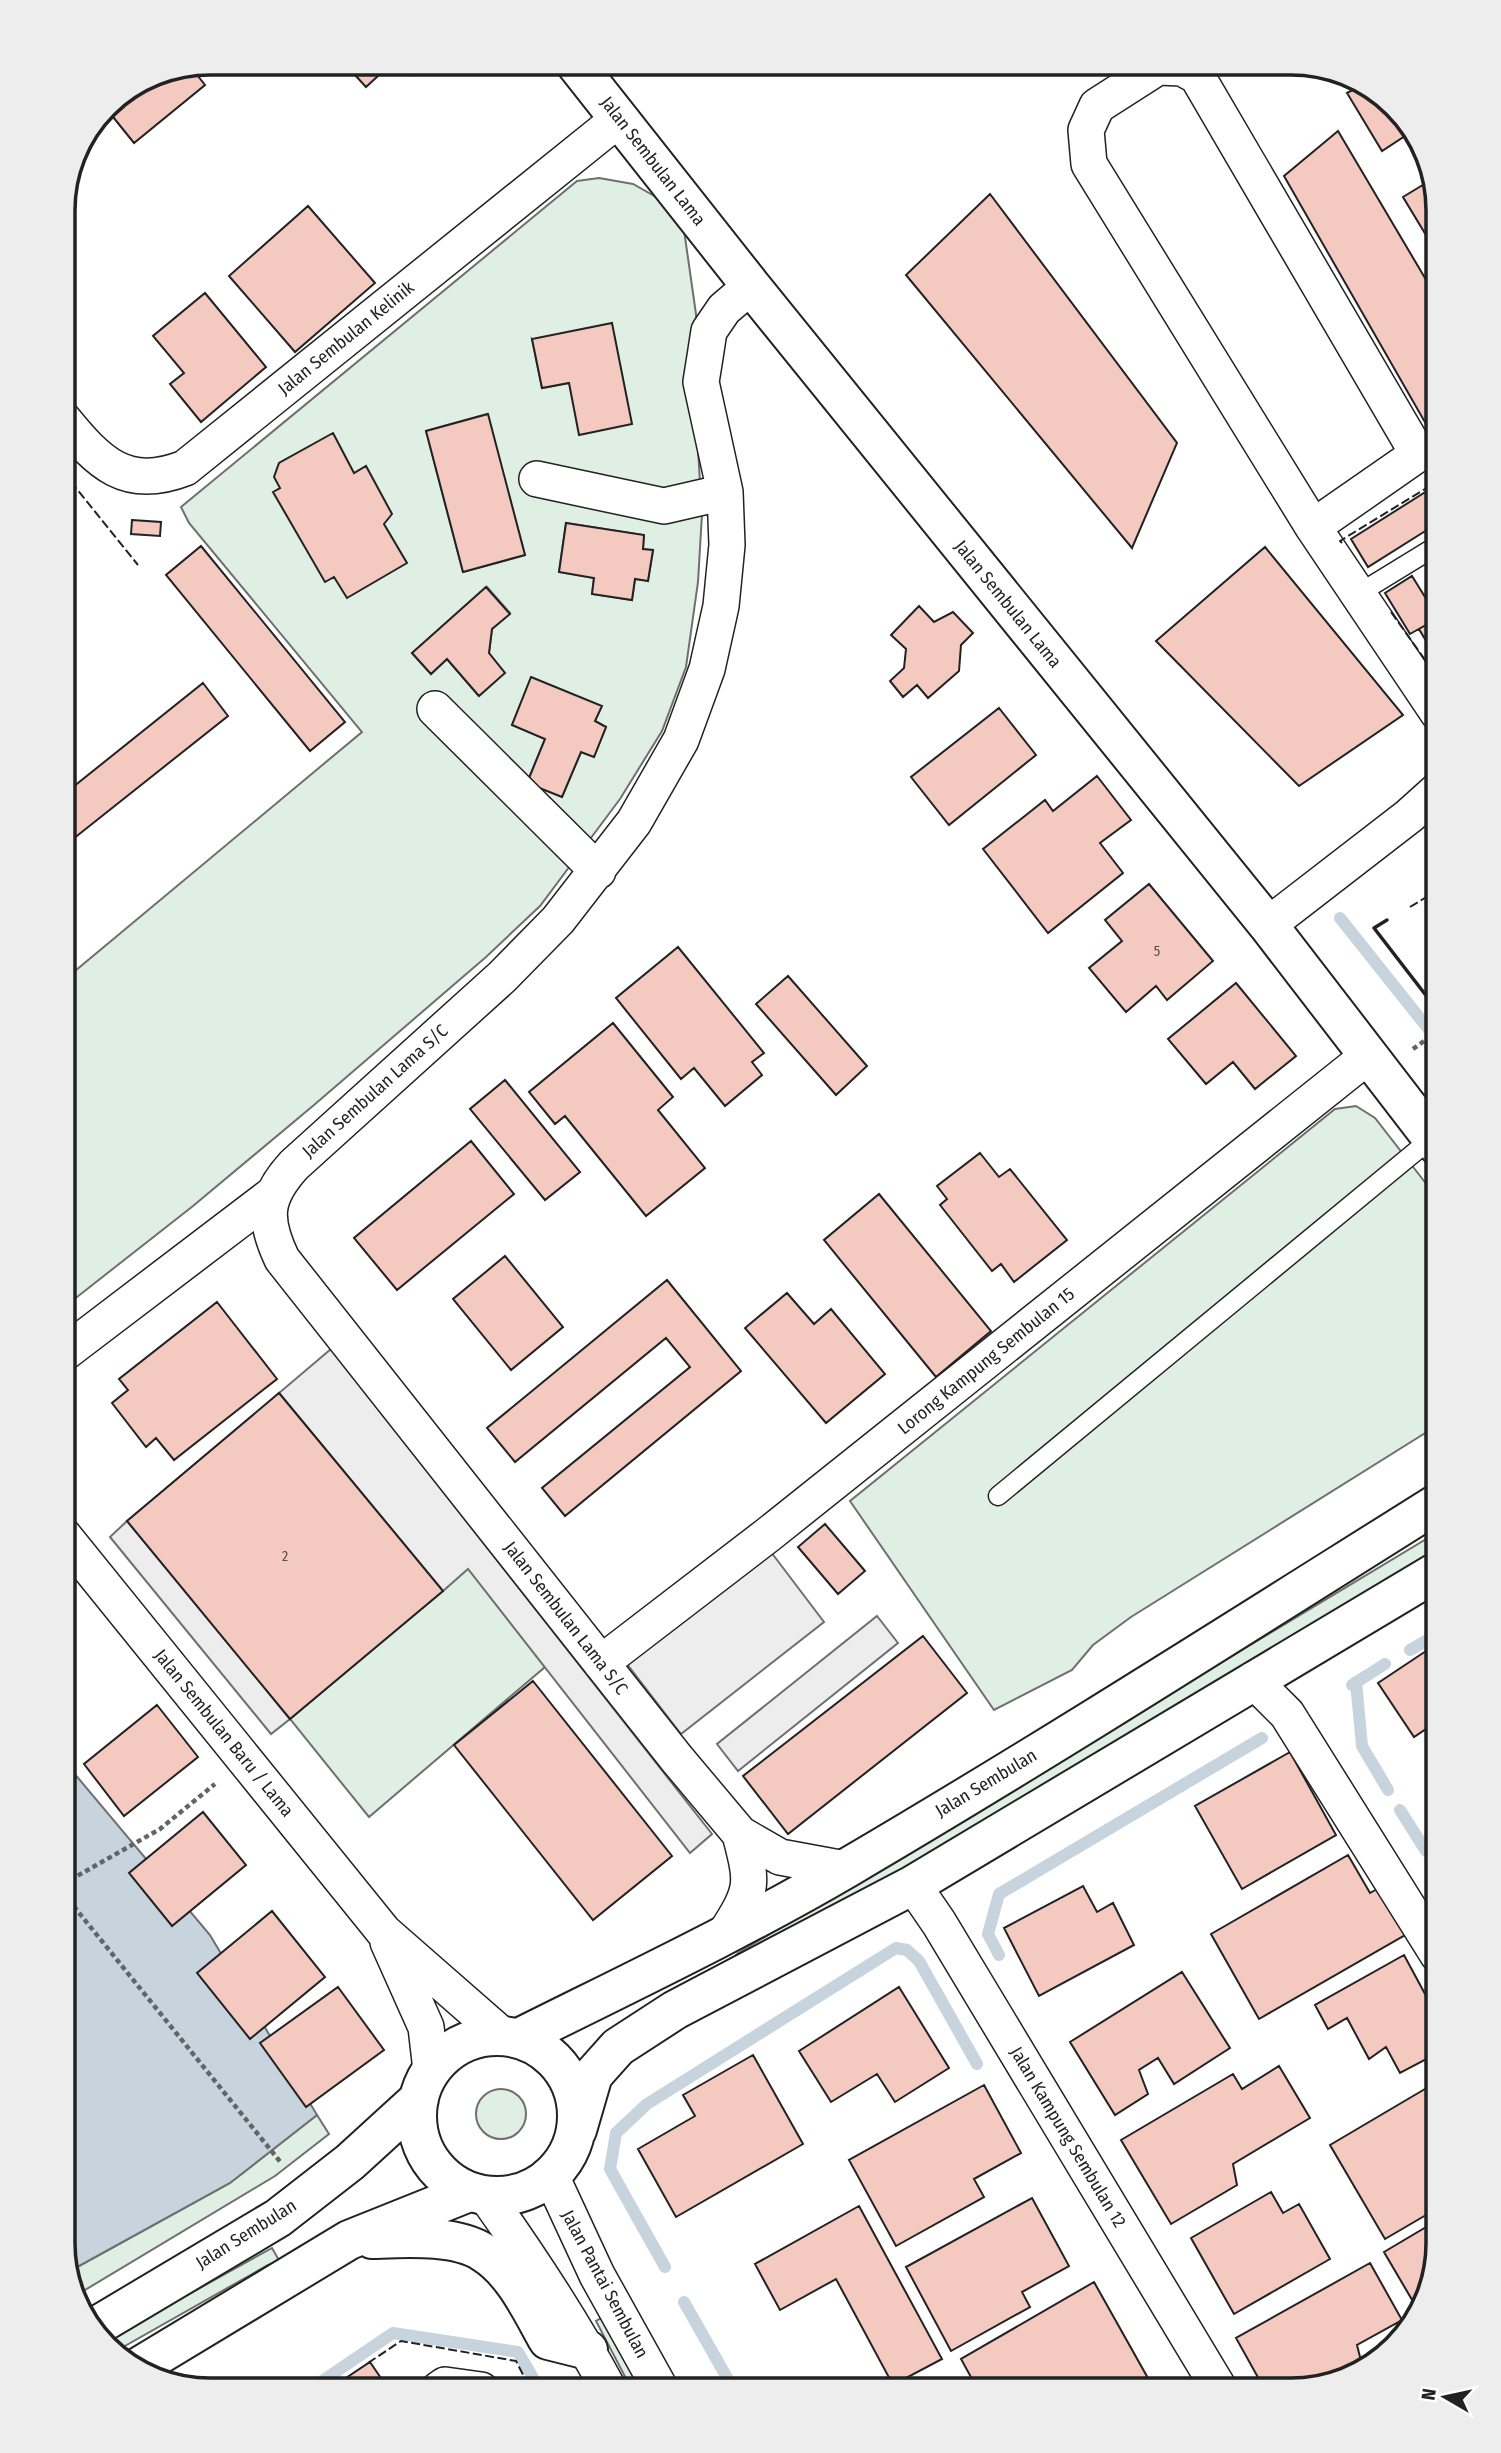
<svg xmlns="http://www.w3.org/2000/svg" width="1501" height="2453" viewBox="0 0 1501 2453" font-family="'Fira Sans Condensed',sans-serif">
<rect width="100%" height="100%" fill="#fff"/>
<path fill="#e0efe3" stroke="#6f6f6f" stroke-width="2" fill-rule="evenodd" d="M599 178 633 184 656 197 684 230 696 314V418L702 514 698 582 686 667 662 731 620 799 540 906 486 957 314 1105 193 1206 63 1308V981L362 732 189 523 181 507 577 181ZM532 339 632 424 569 383 542 388ZM487 414 525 555 463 572 426 431ZM566 523 644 535 643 549 653 551 648 580 635 579 632 600 592 594 594 578 559 572ZM487 587 510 613 492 629 489 653 504 673 478 695 447 659 431 674 412 653ZM531 678 601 707 595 721 606 727 594 757 581 752 562 797 527 783 545 739 512 725Z
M1356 1106 1375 1118 1438 1199V1425L1131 1617 1093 1645 1072 1670 994 1710 850 1501 1335 1109Z
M1438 1532V1563L748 1972 732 1964 734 1957 738 1953Z
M468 1568 545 1667 369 1817 290 1719Z
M476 2114a25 25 0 1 1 50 0a25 25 0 1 1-50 0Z
M317 2115 329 2134 275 2176 75 2296 70 2271 230 2183Z
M272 2248 280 2262 268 2265 116 2351 106 2340Z
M614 2311 661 2390H632L596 2321Z"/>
<path fill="#ededed" stroke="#6f6f6f" stroke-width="2" d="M331 1349 712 1834 690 1853 468 1569 443 1591 279 1393Z
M127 1521 290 1719 271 1734 110 1537Z
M771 1552 824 1622 681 1734 627 1664Z
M877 1616 898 1643 738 1771 717 1744Z"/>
<path fill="#c7d3dd" stroke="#6f6f6f" stroke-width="2" d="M63 1760 210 1935 317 2115 230 2183 70 2271 63 2243Z"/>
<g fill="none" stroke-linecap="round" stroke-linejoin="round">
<path stroke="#c7d3dd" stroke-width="12" d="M1340 918 1438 1041
M1410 1650 1438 1634
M1356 1682 1362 1746 1388 1790
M1352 1685 1385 1664
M1400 1810 1426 1851
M1436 1870 1438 1873
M999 1955 988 1934 999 1894 1262 1738
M665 2267 610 2169 616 2133 647 2104 896 1948 907 1950 919 1961 977 2064
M684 2302 734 2390
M309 2390 393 2333 518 2352 540 2390"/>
</g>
<path fill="#f3c9c0" stroke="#222" stroke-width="2" d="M344 63H392L366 87Z
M400 63H425L411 75Z
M191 67 205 85 134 143 105 107 106 106 154 74Z
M1362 85 1373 88 1411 132 1382 151 1347 93Z
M1338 131 1438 300V418L1426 424 1284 176Z
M1431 180 1438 210V255L1403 197Z
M990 194 1177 443 1132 548 906 275Z
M308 206 375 283 295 352 229 276Z
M205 293 266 367 201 422 170 384 184 373 153 336Z
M612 323 632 424 579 435 569 383 542 388 532 339Z
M488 414 525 555 463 572 426 431Z
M333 433 354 473 366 466 392 514 384 524 407 563 347 598 334 577 325 582 273 492 280 488 274 477 279 463Z
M1438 484V523L1368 567 1351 539Z
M132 520 161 522 160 536 131 534Z
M566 523 644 535 643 549 653 550 648 581 635 579 632 600 592 594 594 578 559 572Z
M201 546 345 722 310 751 166 575Z
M1265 547 1403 715 1299 786 1156 641Z
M1412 576 1438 618 1410 634 1385 593Z
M486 587 510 614 492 629 489 653 505 673 479 696 447 659 431 674 412 653Z
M919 606 934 622 953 612 973 633 961 645 959 671 928 698 917 685 903 697 890 681 904 668 906 649 891 635Z
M1438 618V661L1419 629Z
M531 677 602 706 595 721 606 727 594 757 581 752 562 797 527 783 545 739 512 725Z
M203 683 228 716 63 847V795Z
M999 708 1036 755 949 825 911 777Z
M1097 776 1131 820 1100 843 1123 873 1048 933 983 849 1045 800 1053 811Z
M1149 884 1213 961 1167 1000 1156 986 1126 1012 1089 968 1122 941 1105 920Z
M678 947 764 1053 752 1062 762 1075 725 1106 694 1068 681 1079 616 998Z
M788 976 867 1066 836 1095 756 1004Z
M1236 983 1296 1056 1255 1089 1233 1062 1206 1084 1168 1039Z
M613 1023 673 1097 658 1110 705 1168 646 1216 565 1116 555 1124 529 1092Z
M505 1080 580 1172 545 1200 470 1109Z
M471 1141 514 1194 397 1290 354 1238Z
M980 1153 999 1177 1010 1169 1067 1240 1014 1282 1001 1264 992 1271 940 1205 947 1199 937 1186Z
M879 1194 991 1331 936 1377 824 1240Z
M505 1256 563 1327 511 1370 453 1299Z
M667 1280 741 1371 565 1516 542 1488 690 1367 666 1338 515 1462 487 1428Z
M787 1293 814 1324 831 1309 885 1374 826 1423 745 1328Z
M217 1302 277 1379 174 1460 156 1438 146 1447 112 1403 128 1390 119 1379Z
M279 1393 443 1591 290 1719 127 1521Z
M825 1524 865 1571 838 1594 798 1547Z
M923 1636 967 1693 788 1834 743 1776Z
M1438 1643V1735L1432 1725 1414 1737 1378 1683Z
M533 1681 672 1856 593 1920 454 1745Z
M157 1705 198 1757 124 1816 84 1764Z
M1290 1752 1336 1835 1242 1889 1195 1806Z
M203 1812 246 1865 172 1926 129 1873Z
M1348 1855 1370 1893 1386 1884 1412 1931 1259 2019 1211 1934Z
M1083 1886 1097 1912 1113 1903 1134 1945 1039 1996 1004 1928Z
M272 1911 325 1977 250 2039 197 1973Z
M1404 1955 1438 2018V2053L1400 2073 1386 2047 1369 2059 1347 2018 1328 2029 1315 2005Z
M1182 1972 1230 2048 1174 2084 1158 2058 1139 2070 1148 2094 1115 2115 1070 2042Z
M338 1987 384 2050 306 2107 260 2043Z
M899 1987 949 2068 895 2102 877 2074 831 2102 799 2051Z
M753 2055 803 2144 676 2217 638 2149 695 2116 683 2095Z
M1279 2066 1310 2118 1233 2164 1237 2185 1171 2224 1121 2140 1233 2074 1242 2089Z
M984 2085 1021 2153 974 2179 984 2197 896 2246 849 2160Z
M1430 2086 1438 2099V2208L1385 2239 1330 2145Z
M1271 2192 1283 2213 1299 2204 1330 2259 1234 2314 1191 2238Z
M1032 2198 1069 2266 1022 2292 1030 2307 951 2351 906 2267Z
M859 2206 942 2359 893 2385 836 2279 780 2310 755 2264Z
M1438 2220V2243L1418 2310 1384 2252Z
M1370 2263 1402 2320 1357 2345 1363 2369 1349 2376 1291 2390H1265L1236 2338Z
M1094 2282 1149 2380 1132 2390H978L961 2359Z
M370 2362 389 2390H328Z"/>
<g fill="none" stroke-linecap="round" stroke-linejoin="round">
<g stroke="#222" stroke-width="21">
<path id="lane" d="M1418 454 1438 443
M1358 594 1438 545
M998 1496 1432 1138"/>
</g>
<g stroke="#222" stroke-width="38">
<path id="street" d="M751 286 724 309 709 331 705 357 701 382 725 492 727 545 721 606 707 669 681 740 634 822 558 920 502 977 294 1165C264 1198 263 1219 282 1259L677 1759 740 1834 780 1857 845 1869
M63 419C99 463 126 491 185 468L620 118
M537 479 664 506 725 492
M1313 527 1418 454 1197 76 1182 68 1158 67 1097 106 1086 130 1089 164 1313 527 1438 713
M435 709 598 871
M1268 925 1409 816 1438 790
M63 1354 272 1195
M63 1535 384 1932 503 2036
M601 1663 769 1534 1368 1056
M1253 1680 1287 1714 1438 1955
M913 1885 939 1923 1220 2390
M725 1934C754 1889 753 1884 740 1834
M388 1942 426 2027 431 2070
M552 2178 597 2275 661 2390
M487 2197C531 2259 573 2322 609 2390
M438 2390 445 2385 481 2390"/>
</g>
<g stroke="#222" stroke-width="42">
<path id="secondary" d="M575 63 751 286 1268 925 1438 1146"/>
</g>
<g stroke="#222" stroke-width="42">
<path id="primary" d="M417 2116a80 80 0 1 1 160 0a80 80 0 1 1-160 0Z
M519 2038C629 1983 741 1930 847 1868 1046 1751 1242 1626 1438 1503
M577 2130 593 2075 618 2047 675 2010 913 1885 1438 1571
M372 2239C404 2238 456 2234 484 2253 514 2272 531 2310 548 2340L588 2350
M95 2327 278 2218 350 2162 419 2099
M137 2368 349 2240 469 2192"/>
</g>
<path stroke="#646464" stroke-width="4.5" stroke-dasharray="5 3.5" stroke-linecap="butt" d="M1413 1049 1438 1031
M63 1884 160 1829 215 1784
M63 1893 282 2164"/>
<use href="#lane" stroke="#fff" stroke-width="18"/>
<use href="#street" stroke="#fff" stroke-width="35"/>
<use href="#secondary" stroke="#fff" stroke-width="38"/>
<use href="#primary" stroke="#fff" stroke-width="38"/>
<path stroke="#222" stroke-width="2" stroke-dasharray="9 3.5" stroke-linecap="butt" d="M63 472 138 565
M1342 543 1340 541 1438 481
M1391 612 1438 678
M1410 907 1438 890
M368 2363 401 2341 516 2361 531 2390"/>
<path stroke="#222" stroke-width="3.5" d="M1387 920 1374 928 1438 1011"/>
</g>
<g text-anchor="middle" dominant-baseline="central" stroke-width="5" stroke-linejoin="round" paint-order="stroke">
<g font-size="14" fill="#564c4a">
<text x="1157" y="951">5</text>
<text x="285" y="1556">2</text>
</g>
<g font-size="18" fill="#222" stroke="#fff">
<text transform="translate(653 161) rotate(52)">Jalan Sembulan Lama</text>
<text transform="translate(346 338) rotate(-39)">Jalan Sembulan Kelinik</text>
<text transform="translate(1008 604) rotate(51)">Jalan Sembulan Lama</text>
<text transform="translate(375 1091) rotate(-42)">Jalan Sembulan Lama S/C</text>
<text transform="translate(986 1361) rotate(-39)">Lorong Kampung Sembulan 15</text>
<text transform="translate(566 1618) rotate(52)">Jalan Sembulan Lama S/C</text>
<text transform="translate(224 1733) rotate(51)">Jalan Sembulan Baru / Lama</text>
<text transform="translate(986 1783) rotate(-31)">Jalan Sembulan</text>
<text transform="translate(1068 2137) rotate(59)">Jalan Kampung Sembulan 12</text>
<text transform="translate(246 2234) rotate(-32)">Jalan Sembulan</text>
<text transform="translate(605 2284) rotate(62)">Jalan Pantai Sembulan</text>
</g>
</g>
<path d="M0 0H1501V2453H0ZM210 75H1291A135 135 0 0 1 1426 210V2243A135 135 0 0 1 1291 2378H210A135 135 0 0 1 75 2243V210A135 135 0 0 1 210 75Z" fill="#ededed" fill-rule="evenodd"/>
<path fill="none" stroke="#222" stroke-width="3.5" d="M210 75H1291A135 135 0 0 1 1426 210V2243A135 135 0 0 1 1291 2378H210A135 135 0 0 1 75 2243V210A135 135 0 0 1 210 75Z"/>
<g transform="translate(1445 2397) rotate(279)" stroke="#ffffff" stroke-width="5" paint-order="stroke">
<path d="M0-5L12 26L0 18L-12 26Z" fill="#222222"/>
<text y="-10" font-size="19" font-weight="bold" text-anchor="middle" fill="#222222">N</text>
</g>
</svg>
